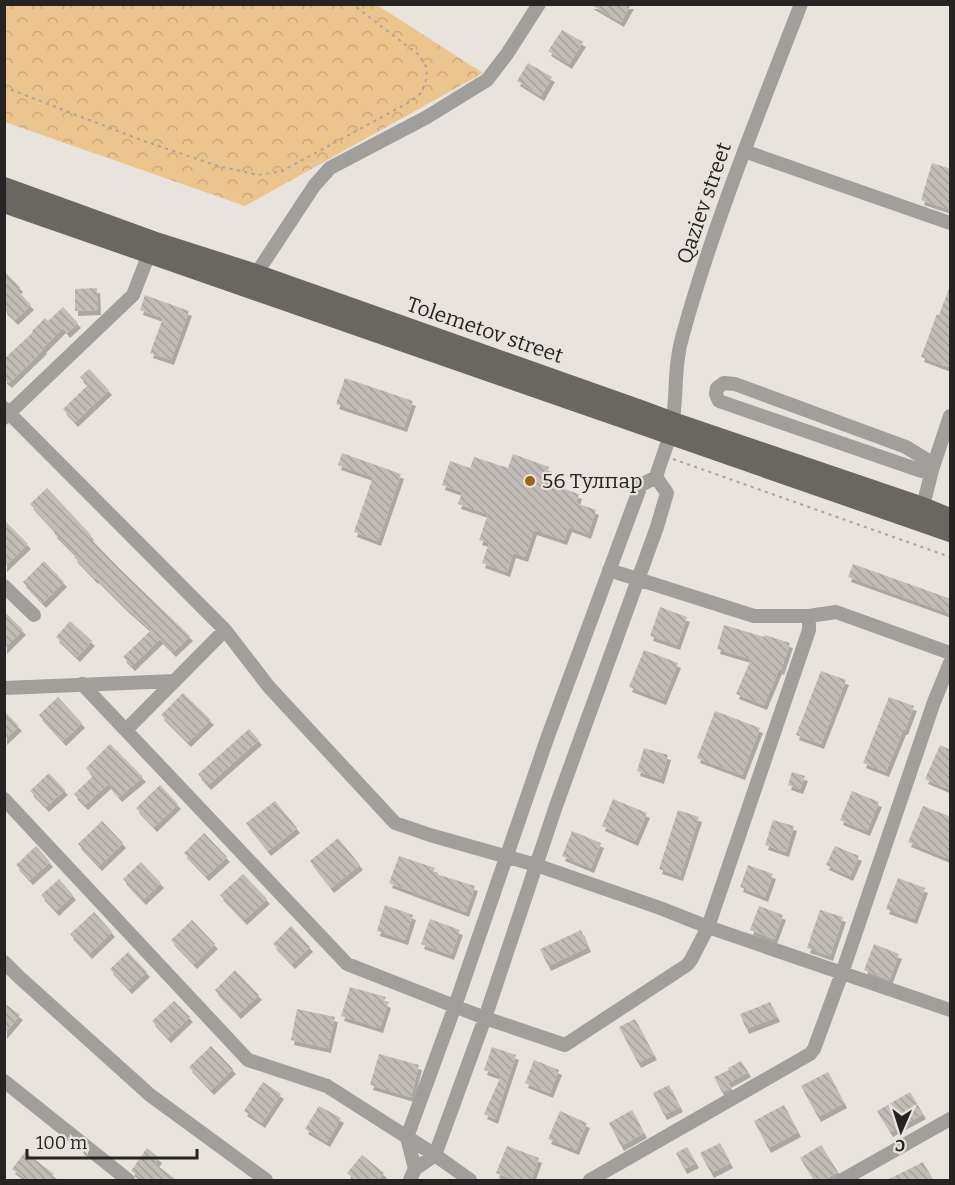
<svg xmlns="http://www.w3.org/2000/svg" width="955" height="1185" viewBox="0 0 955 1185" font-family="Bitter,serif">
<defs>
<pattern id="park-crowns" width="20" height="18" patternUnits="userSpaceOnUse" patternTransform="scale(1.5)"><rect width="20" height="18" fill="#ecc58e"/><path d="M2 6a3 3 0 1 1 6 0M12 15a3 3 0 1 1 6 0" fill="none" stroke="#caa97a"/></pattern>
<pattern id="building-back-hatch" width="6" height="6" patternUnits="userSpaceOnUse" patternTransform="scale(1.5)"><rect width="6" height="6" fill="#c1bcb5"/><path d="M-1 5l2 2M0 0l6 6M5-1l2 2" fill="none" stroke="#a6a19b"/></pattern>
<filter id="shadow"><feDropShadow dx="3" dy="5" stdDeviation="0" flood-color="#0004"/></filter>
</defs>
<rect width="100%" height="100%" fill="#e8e3dc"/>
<path fill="url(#park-crowns)" d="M5 4 377 5 483 73 245 206 5 122Z"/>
<path fill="url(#building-back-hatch)" filter="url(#shadow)" d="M590 4H631L621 22Z
M562 30 583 42 569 64 548 51Z
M528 63 552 77 541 96 517 81Z
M932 163 951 169V210L921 200Z
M4 271 20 287 17 290 31 305 15 320 4 309Z
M950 286 951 359 948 367 921 357 937 314 939 315Z
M97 288 98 310 75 311V289Z
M145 295 189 311 171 360 150 353 163 318 140 310Z
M63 307 78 323 67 333 63 328 43 348 44 349 9 383 4 379V359L33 332 32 331 45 318 48 321Z
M89 369 109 390 75 422 63 409 88 385 80 377Z
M345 378 413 401 404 427 336 404Z
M342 453 401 474 378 541 354 532 373 477 338 465Z
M513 454 549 467 544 482 579 494 576 503 596 510 588 534 569 527 564 540 534 530 525 557 513 553 507 572 482 563 489 543 479 540 488 514 458 504 462 492 442 485 450 461 470 468 474 457 508 468Z
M47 488 91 535 89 537 120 569 190 636 173 652 160 639 132 666 123 657 151 630 125 607 96 578 95 579 74 557 76 555 54 533 55 531 30 504Z
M4 520 28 544 4 567Z
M44 561 64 582 43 603 23 582Z
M853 564 951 599V614L848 577Z
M660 607 687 617 677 645 650 636Z
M4 611 23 630 4 649Z
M70 621 92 641 77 657 56 637Z
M724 625 764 637 765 635 790 643 781 670 779 669 764 705 736 694 751 659 717 649Z
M644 650 678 663 663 700 629 687Z
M821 671 846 680 821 744 796 735Z
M183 693 211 720 188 742 161 715Z
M58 697 82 723 63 741 39 715Z
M889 697 914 706 905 730H903L886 772 863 763Z
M4 711 19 726 4 740Z
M715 711 760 728 742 775 697 758Z
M249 729 259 740 208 785 198 774Z
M110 744 143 777 119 797 108 784 85 805 74 794 93 776 86 768Z
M940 745 951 750V790L925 779Z
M644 748 668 755 661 779 637 771Z
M792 772 805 776 800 789 788 785Z
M49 773 65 790 46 807 30 791Z
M160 785 178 804 154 827 136 808Z
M852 791 879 802 867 831 840 820Z
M613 799 647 813 635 841 602 826Z
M275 801 297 828 268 851 246 823Z
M923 806 951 817V850L947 858 908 842Z
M678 810 699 817 680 876 659 869Z
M773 820 794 826 786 852 765 845Z
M102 821 123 843 99 866 78 844Z
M572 831 601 843 591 868 562 856Z
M204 833 227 857 206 876 184 853Z
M338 838 360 865 331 888 310 861Z
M36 846 50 862 30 880 16 865Z
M835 846 859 856 850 876 826 865Z
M399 856 435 868 433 873 475 886 466 912 389 883Z
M141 862 161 883 143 900 123 879Z
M748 865 773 874 765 897 740 887Z
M243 874 267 899 244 920 220 895Z
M898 878 925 888 914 919 886 909Z
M59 879 73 895 56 911 41 895Z
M385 905 413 915 405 940 377 931Z
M759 906 783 915 774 939 750 930Z
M820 910 843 917 830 956 807 948Z
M94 912 112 932 89 954 70 934Z
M430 919 460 930 451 955 421 944Z
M192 920 215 944 194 964 171 940Z
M291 926 310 947 292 964 273 944Z
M581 930 588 947 548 966 540 949Z
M874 944 899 954 889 980 864 970Z
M128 952 147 972 129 989 110 969Z
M235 970 259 995 238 1014 215 990Z
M350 987 386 997 384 1001 388 1003 380 1028 341 1016Z
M174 1001 190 1017 168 1038 152 1021Z
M770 1002 777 1017 746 1029 740 1014Z
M4 1003 20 1015 4 1034Z
M297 1009 335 1017 328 1048 291 1040Z
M635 1019 654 1055 638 1063 619 1027Z
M211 1046 233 1069 211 1090 189 1067Z
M492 1047 516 1055 495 1119 484 1114 501 1076 484 1070Z
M379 1054 419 1065 411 1097 370 1085Z
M534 1060 559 1070 550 1093 525 1083Z
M741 1061 748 1072 728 1083 731 1088 722 1092 714 1077 729 1070 728 1068Z
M828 1072 844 1103 818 1117 801 1086Z
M263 1082 281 1094 262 1123 244 1111Z
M669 1085 680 1107 664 1115 653 1093Z
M910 1092 923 1114 890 1132 877 1111Z
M784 1105 798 1132 768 1148 754 1121Z
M319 1106 341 1118 327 1142 305 1129Z
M632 1110 644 1133 621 1146 609 1123Z
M560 1111 587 1123 576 1150 548 1139Z
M720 1143 730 1163 711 1173 700 1153Z
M821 1145 838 1172 824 1180H814L800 1158Z
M507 1146 539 1158 531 1180H515L496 1173Z
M687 1147 696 1163 684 1169 676 1153Z
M147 1148 159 1158 155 1164 177 1180H144L131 1171Z
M25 1152 54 1174 49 1180H27L12 1169Z
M362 1155 384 1173 378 1180H356L347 1173Z
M923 1162 933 1180H887Z"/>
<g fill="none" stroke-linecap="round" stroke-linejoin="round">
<path stroke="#a9a5a0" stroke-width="2" stroke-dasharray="3 4.5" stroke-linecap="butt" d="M4 87 141 140 218 166 258 175 282 171 408 103 421 93 426 80 427 68 419 55 352 4
M673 459 950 557"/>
<path stroke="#a19f9c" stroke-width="14" d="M744 151 950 223
M253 272 260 268 314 186 330 168 427 117 487 80 507 54 539 4
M724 383 735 384 906 447 927 460 932 470 922 471 913 468 719 401 716 394 717 388Z
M4 408 225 630 269 687 395 823 430 835 536 865 660 908 708 927 950 1010
M4 418 133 295 149 254
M923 506 932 470 950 416
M4 586 34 615
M809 616 836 612 950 653
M82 684 347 964 485 1018 565 1045 687 965 691 960 708 927 809 630V616H754L609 570
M4 688 175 681
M126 730 225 630
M4 799 248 1060 327 1086 435 1155 470 1180
M4 962 19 977 150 1095 266 1180
M4 1081 128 1180
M415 1169 435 1155 485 1018 556 806 657 527 667 493 656 477
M410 1180 415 1169 407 1137 455 1006 548 736 641 485 656 477C661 459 671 438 673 420 677 390 674 364 683 334 714 222 759 113 801 4
M590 1180 810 1054 814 1049 842 973 934 702 950 663
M842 1180 950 1119"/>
<path stroke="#6a6661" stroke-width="18" d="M4 186 153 240 253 272 638 408 673 421 923 506 950 517
M4 204 950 533"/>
</g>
<circle fill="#956615" stroke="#e8e3dc" stroke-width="2" cx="530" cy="481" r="6"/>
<g text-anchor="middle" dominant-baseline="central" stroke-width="4.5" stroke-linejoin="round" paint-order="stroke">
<g font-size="21" fill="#262422" stroke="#e8e3dc">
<text transform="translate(704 203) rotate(-71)">Qaziev street</text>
<text transform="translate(485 330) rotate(19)">Tolemetov street</text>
</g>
<g font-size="21" fill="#262422" stroke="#e8e3dc" text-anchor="start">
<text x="542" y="481">56 Тулпар</text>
</g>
</g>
<rect width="955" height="1185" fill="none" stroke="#262422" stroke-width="12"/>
<g transform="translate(901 1131) rotate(183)" stroke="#e8e3dc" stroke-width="4.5" paint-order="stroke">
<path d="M0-4.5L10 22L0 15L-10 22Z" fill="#262422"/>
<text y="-9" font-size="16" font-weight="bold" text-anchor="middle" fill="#262422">С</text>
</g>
<path d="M27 1149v9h170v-9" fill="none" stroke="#262422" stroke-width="3"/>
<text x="36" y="1149" font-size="18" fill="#262422" stroke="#e8e3dc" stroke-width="4.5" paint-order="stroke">100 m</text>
</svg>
